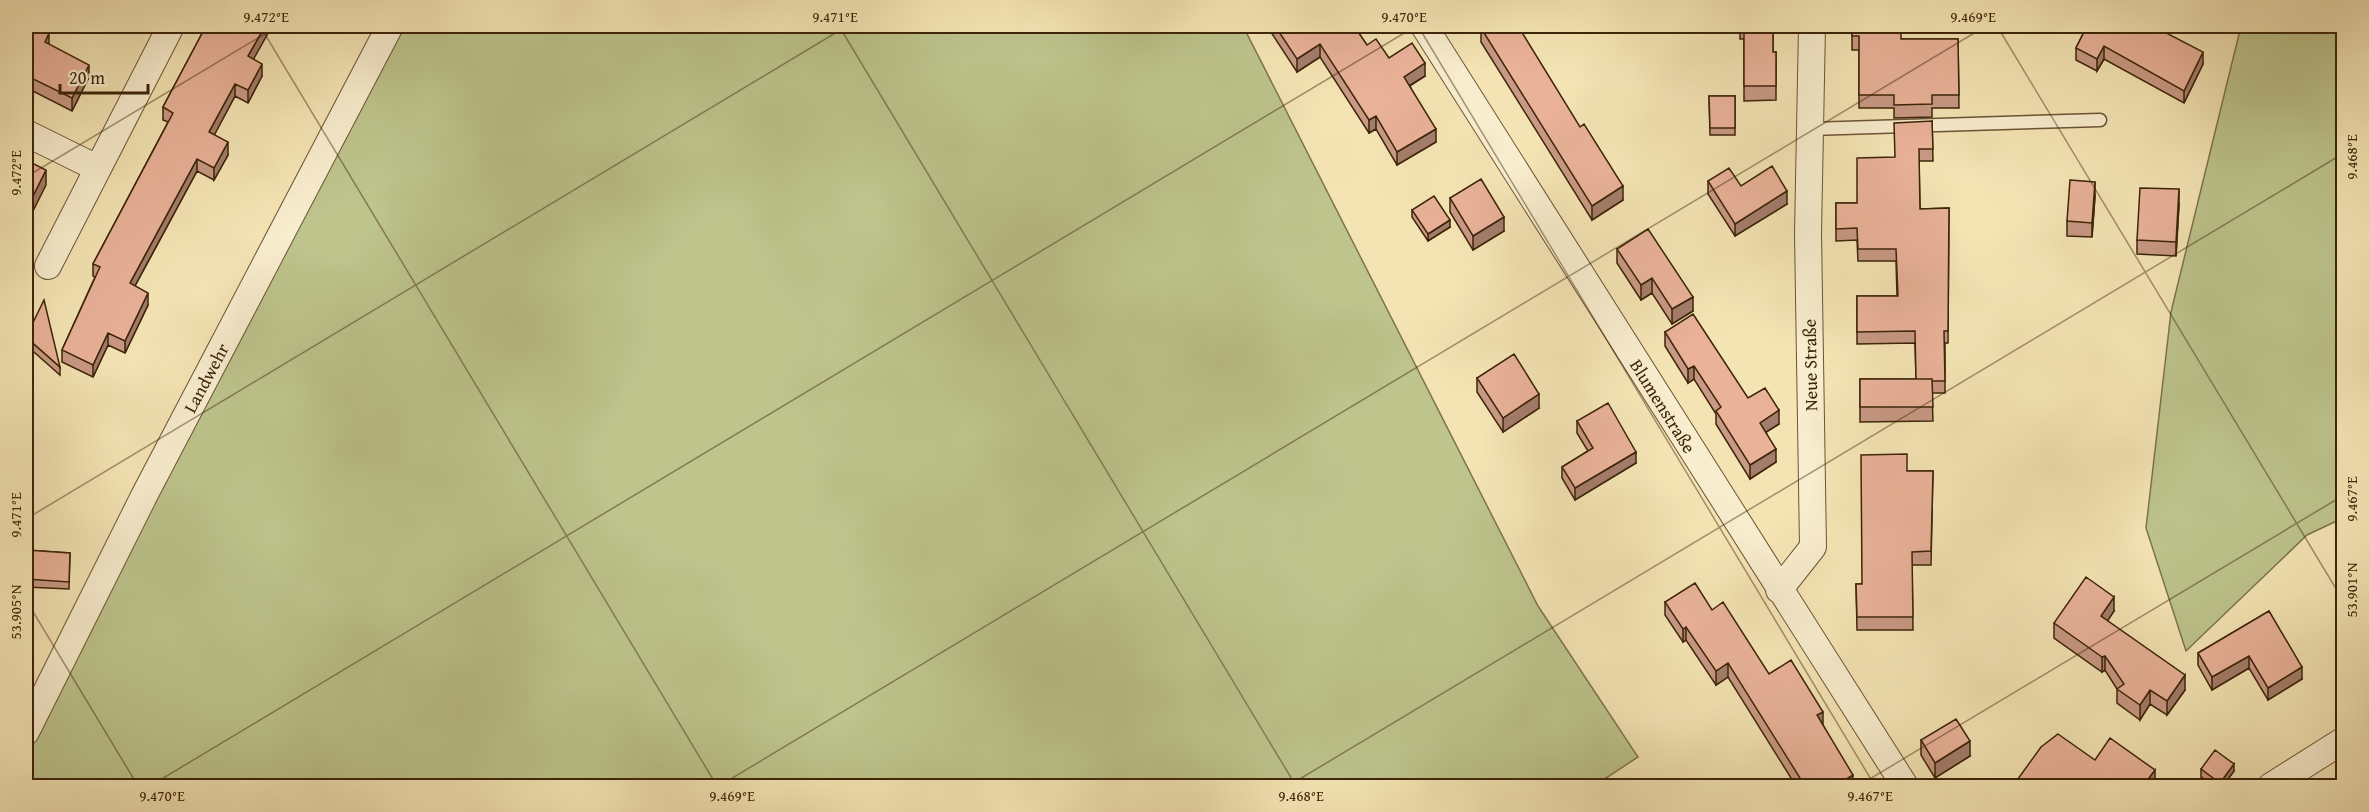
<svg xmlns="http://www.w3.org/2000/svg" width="2369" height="812" viewBox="0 0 2369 812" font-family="'Gentium Book Plus',serif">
<rect width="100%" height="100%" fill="#f4e4b4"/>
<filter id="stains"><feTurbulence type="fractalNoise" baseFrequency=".00333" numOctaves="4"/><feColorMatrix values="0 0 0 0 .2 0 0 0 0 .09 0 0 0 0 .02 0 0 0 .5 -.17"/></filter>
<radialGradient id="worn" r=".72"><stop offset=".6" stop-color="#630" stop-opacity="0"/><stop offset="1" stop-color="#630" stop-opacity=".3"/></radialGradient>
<path fill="#bdc48c" stroke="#7d744a" stroke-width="1.5" d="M399 26H1243L1538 606 1638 757 1594 786H26V751Z
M2241 26H2343V518L2307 535 2186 651 2146 528 2171 312Z"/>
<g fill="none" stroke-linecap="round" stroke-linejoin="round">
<g stroke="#6b5434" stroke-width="15">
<path id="service" d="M1810 129 2100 120"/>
</g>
<g stroke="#6b5434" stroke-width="28">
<path id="minor" d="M1424 26 1905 786
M26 133 97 168
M48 266 171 26
M1779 590 1813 547 1808 233 1812 26
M26 732 145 494 390 26
M2271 786 2344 740"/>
</g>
<use href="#service" stroke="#f8edce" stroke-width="12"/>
<use href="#minor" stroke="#f8edce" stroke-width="26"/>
</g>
<path fill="#c89984" stroke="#3d2409" stroke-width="1.5" d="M26 26 89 77 72 111 27 88V77L26 76Z
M206 26H272L253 59 262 76 248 103 235 96 214 135 228 155 214 180 197 171 135 286 148 305 125 353 108 345 93 377 62 362V350L95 277 93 276V264L168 122 163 120V107Z
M282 26H295L292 31Z
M1267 26H1354L1367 45 1389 58 1425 76 1410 86 1436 142 1397 165 1376 129 1369 133 1320 57 1297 72Z
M1740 26H1773V52H1776V100L1744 101V39H1740Z
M1852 26 1901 39H1958L1959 108H1932V117L1894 118V108H1859V50H1852Z
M2087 26 2203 64 2184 103 2104 59 2097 71 2076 60V48Z
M1481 28 1580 127 1623 200 1592 220 1481 42Z
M1709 96H1735V135H1710Z
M1932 121 1933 161H1919L1920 209 1949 208 1948 343H1945V393H1932L1933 421 1860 422V379H1916L1915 343 1857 344V296H1897L1896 261H1858L1857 240 1836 241V203H1857L1895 157Z
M1708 181 1741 186 1787 204 1735 236 1708 194Z
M2095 196 2092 237 2067 236V221Z
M1450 198 1504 231 1473 250 1450 212Z
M2179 204 2176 256 2137 254V240Z
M1412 210 1450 227 1428 241 1412 217Z
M1617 249 1693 311 1672 324 1652 293 1641 300 1617 263Z
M1665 332 1779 424 1766 432 1776 462 1750 479 1716 424V414L1694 379 1688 383 1665 346Z
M26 337 60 367V375L26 345Z
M1477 378 1539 408 1503 432 1477 392Z
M1577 421 1636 463 1575 500 1562 478V467L1588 451 1577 433Z
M1907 471H1933L1931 565H1912L1913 630H1857L1856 584H1862Z
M26 550 70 553 69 589 26 587Z
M1665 602 1712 610 1769 674 1823 725 1853 786H1796L1728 677 1716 685 1686 640 1683 642 1665 615Z
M2114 611 2107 621 2185 690 2167 715 2150 704 2140 720 2117 703V689L2105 670 2102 672 2054 638V623Z
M2269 611 2302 679 2268 700 2249 668 2212 690 2198 665V653Z
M1921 740 1970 756 1935 778 1921 755Z
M2095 760 2155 782 2151 786H2015V783Z
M2201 769 2234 771 2223 786H2215L2201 777Z"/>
<path fill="#a37d6b" stroke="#3d2409" stroke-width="1.5" d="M265 26H272L248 69V56Z
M49 33V45L45 42Z
M1320 44V57L1297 72V59Z
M2104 46V59L2097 71V59Z
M2203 52V64L2184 103V91Z
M1425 63V76L1404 89V77Z
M262 64V76L248 103V90Z
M89 65V77L72 111V98Z
M235 84V96L209 145V132Z
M1376 116V129L1369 133V120Z
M1436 129V142L1397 165V152Z
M228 142V155L214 180V168Z
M197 159V171L130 295V283Z
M46 170V185L26 225V210Z
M2095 182V196L2092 237V223Z
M1623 186V200L1592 220V206Z
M2179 189V204L2176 256V242Z
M1787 191V204L1735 236V224Z
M1504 217V231L1473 250V236Z
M1450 220V227L1428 241V234Z
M1652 278V293L1641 300V285Z
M148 293V305L125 353V341Z
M1693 297V311L1672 324V309Z
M108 333V345L93 377V365Z
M1694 366V379L1688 383V369Z
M1539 394V408L1503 432V418Z
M1779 410V424L1760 436V423Z
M1776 449V462L1750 479V465Z
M1636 452V463L1575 500V488Z
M2114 597V611L2101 631V616Z
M1686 627V640L1683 642V629Z
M2105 656V670L2102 672V657Z
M2249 656V668L2212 690V677Z
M1728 663V677L1716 685V671Z
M2302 667V679L2268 700V688Z
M2185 675V690L2167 715V701Z
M2150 690V704L2140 720V705Z
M1823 712V725L1817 715Z
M1970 741V756L1935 778V763Z
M2234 764V771L2223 786H2220V783Z
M2155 770V782L2151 786H2143Z
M1853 775V786H1835Z
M2118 779V786H2112Z"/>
<path fill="#e9b299" stroke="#3d2409" stroke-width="1.5" d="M26 26H34L49 33 45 42 89 65 72 98 27 76 32 67 26 64Z
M206 26H265L248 56 262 64 248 90 235 84 209 132 228 142 214 168 197 159 130 283 148 293 125 341 108 333 93 365 62 350 100 267 93 264 173 113 163 107Z
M1275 26H1354L1367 45 1376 39 1389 58 1412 43 1425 63 1404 77 1436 129 1397 152 1376 116 1369 120 1320 44 1297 59Z
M1485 26H1518L1580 127 1584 124 1623 186 1592 206 1481 28Z
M1744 26H1773V52H1776V86H1744Z
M1852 26H1901V39H1958L1959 95H1932V104L1894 105V95H1859V36H1852Z
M2087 26H2153L2203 52 2184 91 2104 46 2097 59 2076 48Z
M1709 96H1735V128H1710Z
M1932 121 1933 149H1919L1920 209 1949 208 1948 331H1944L1945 381H1932V379H1916L1915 331 1857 332V296H1898L1896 249H1858L1857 228 1836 229V203H1857V158L1895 157 1894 123Z
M26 160 46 170 26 210Z
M1772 166 1787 191 1735 224 1708 181 1729 168 1741 186Z
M1481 179 1504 217 1473 236 1450 198Z
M2070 180 2095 182 2092 223 2067 221Z
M2140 188 2179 189 2176 242 2137 240Z
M1434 196 1450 220 1428 234 1412 210Z
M1648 229 1693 297 1672 309 1652 278 1641 285 1617 249Z
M44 300 60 367 26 337Z
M1693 314 1748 398 1765 388 1779 410 1760 423 1776 449 1750 465 1716 411 1721 407 1694 366 1688 369 1665 332Z
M1514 354 1539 394 1503 418 1477 378Z
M1860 379H1932L1933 407H1860Z
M1608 403 1636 452 1575 488 1562 467 1593 448 1577 421Z
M1907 454V471H1933L1931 551 1912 552 1913 617H1857L1856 584H1862L1861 455Z
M26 550 70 553 69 582 26 579Z
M2086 577 2114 597 2101 616 2185 675 2167 701 2150 690 2140 705 2117 689 2124 684 2105 656 2102 657 2054 623Z
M1695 583 1712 610 1723 602 1769 674 1791 660 1823 712 1817 715 1853 775 1835 786H1805L1728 663 1716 671 1686 627 1683 629 1665 602Z
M2269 611 2302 667 2268 688 2249 656 2212 677 2198 653Z
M1956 719 1970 741 1935 763 1921 740Z
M2058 734 2095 760 2110 738 2155 770 2143 786H2129L2118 779 2112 786H2020L2015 783 2041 747Z
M2215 750 2234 764 2220 783 2201 769Z
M1994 782 1996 786H1986Z"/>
<path fill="none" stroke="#3d2409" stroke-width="1.5" stroke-opacity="0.45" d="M260 26 717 786M839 26 1296 786M1418 26 1875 786M1997 26 2344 602M26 177 278 26M26 519 847 26M26 600 138 786M150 786 1416 26M719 786 1986 26M1288 786 2344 153M1858 786 2344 495"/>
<g text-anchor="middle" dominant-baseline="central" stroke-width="4.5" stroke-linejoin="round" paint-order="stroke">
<g font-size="18" fill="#3d2409" stroke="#f8edce">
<text transform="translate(1810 365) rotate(-91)">Neue Straße</text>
<text transform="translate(206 378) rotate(-62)">Landwehr</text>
<text transform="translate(1663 406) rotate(58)">Blumenstraße</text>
</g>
</g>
<rect width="2369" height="812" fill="none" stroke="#f4e4b4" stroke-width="66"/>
<path d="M60 84v9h88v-9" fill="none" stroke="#3d2409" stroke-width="3"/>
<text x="69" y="84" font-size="18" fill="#3d2409" stroke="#f8edce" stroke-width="4.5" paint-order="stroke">20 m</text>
<rect x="33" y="33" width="2303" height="746" fill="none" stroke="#3d2409" stroke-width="2"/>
<g font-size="15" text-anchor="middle" fill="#3d2409">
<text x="266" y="22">9.472°E</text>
<text x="835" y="22">9.471°E</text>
<text x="1404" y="22">9.470°E</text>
<text x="1973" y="22">9.469°E</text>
<text transform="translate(2352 157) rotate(-90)" y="5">9.468°E</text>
<text transform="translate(16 173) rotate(-90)" y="5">9.472°E</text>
<text transform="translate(2352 499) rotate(-90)" y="5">9.467°E</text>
<text transform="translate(16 515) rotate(-90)" y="5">9.471°E</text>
<text transform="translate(2352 590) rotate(-90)" y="5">53.901°N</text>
<text transform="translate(16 612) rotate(-90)" y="5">53.905°N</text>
<text x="162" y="801">9.470°E</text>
<text x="732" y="801">9.469°E</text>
<text x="1301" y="801">9.468°E</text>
<text x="1870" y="801">9.467°E</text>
</g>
<rect width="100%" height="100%" filter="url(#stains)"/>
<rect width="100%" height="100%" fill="url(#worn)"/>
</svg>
